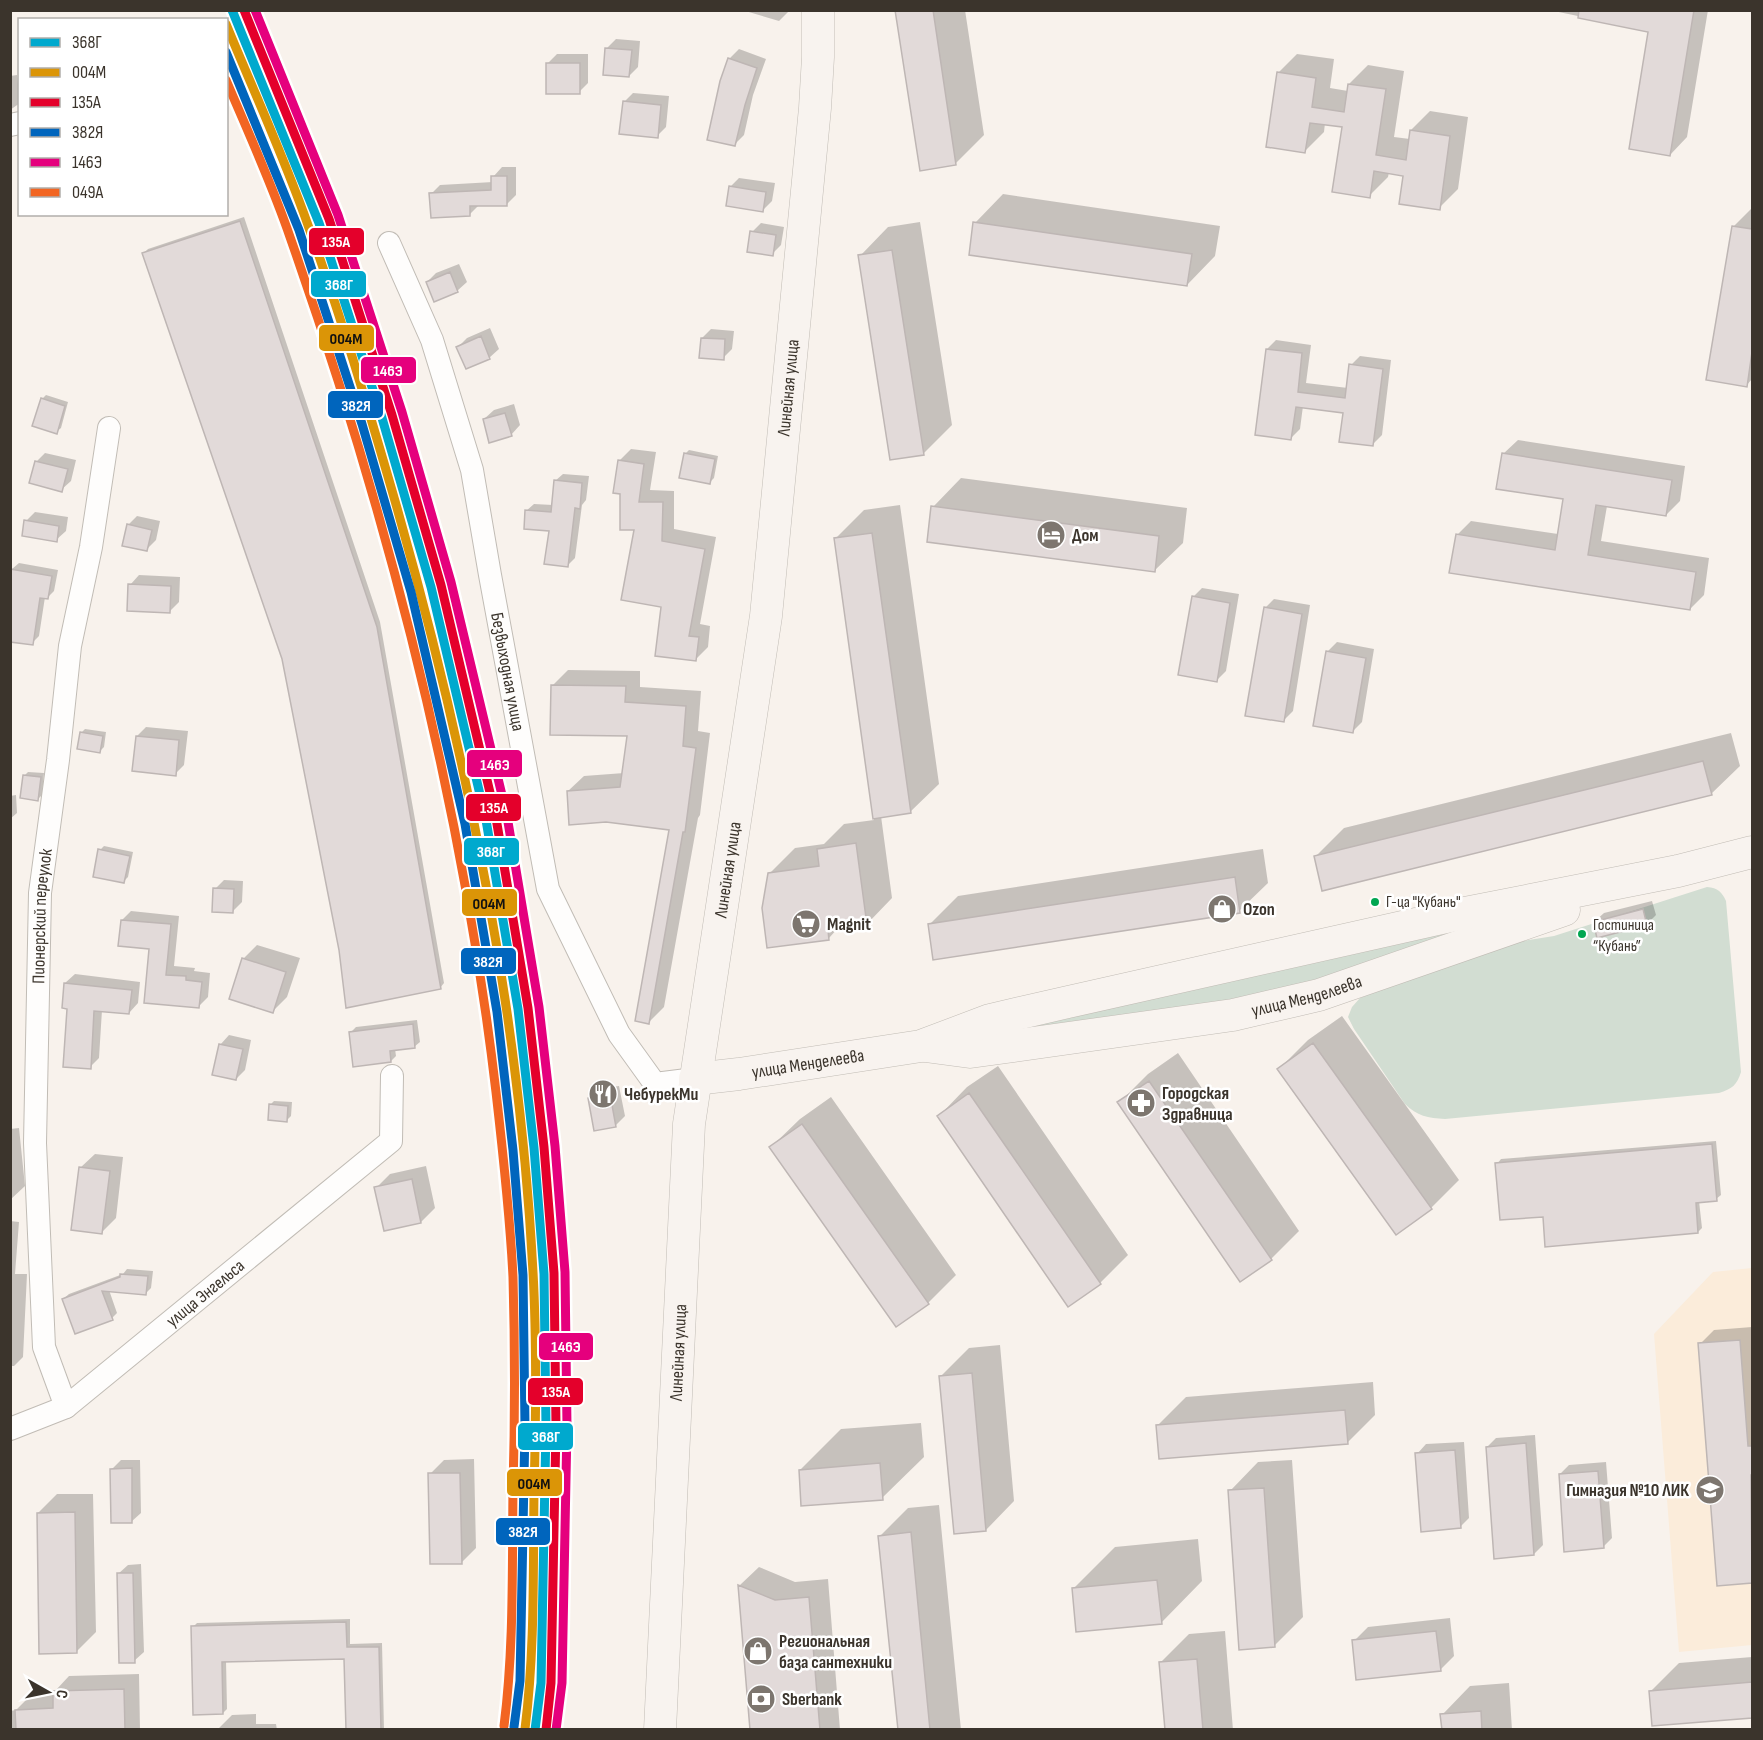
<svg xmlns="http://www.w3.org/2000/svg" width="1763" height="1740" viewBox="0 0 1763 1740" font-family="'Sofia Sans Condensed',sans-serif">
<rect width="100%" height="100%" fill="#f8f2ec"/>
<path fill="#fbecda" d="M1752 1268V1645L1679 1652 1654 1334 1713 1272Z"/>
<path fill="#d2ddd2" d="M1707 887C1718 888 1722 892 1726 901L1741 1072C1737 1085 1732 1089 1719 1093L1445 1119C1428 1118 1417 1116 1405 1104L1354 1029 1348 1017 1352 1007 1360 998 1491 946 1554 936Z
M1456 928 1458 935 1328 983 1129 1020 990 1032Z"/>
<path fill="#0003" d="M742 10H790L779 21Z
M897 10H965L984 135 955 164Z
M1549 10H1708L1687 137 1670 155 1650 31Z
M616 39 640 41 638 67 629 76 607 48Z
M739 49 766 59 753 95 744 135 735 144 709 139 730 58Z
M557 54H588V83L579 92 548 63Z
M1297 54 1334 59 1330 88 1348 91 1349 84 1368 65 1404 71 1394 137 1410 139 1411 130 1430 111 1468 117 1458 189 1439 208 1405 174 1389 172 1388 177 1369 196 1343 126 1325 123 1324 132 1305 151 1278 73Z
M17 75 20 103 10 110V76Z
M633 93 669 96 666 127 657 136 624 102Z
M502 167H516V195L507 204H480L470 214 431 194 440 185 493 182V177Z
M739 178 775 183 772 201 763 210 730 187Z
M1003 194 1220 226 1215 256 1187 285 975 223Z
M1752 208V379L1746 386 1733 227Z
M244 217 380 622 444 983 440 988 341 950 284 659 144 253 148 249Z
M920 222 952 425 924 453 860 256 888 227Z
M761 223 784 227 781 245 772 254 752 232Z
M459 264 467 282 457 291 427 282 436 273Z
M490 328 499 349 489 358 458 347 467 338Z
M711 329 734 331 732 349 723 358 702 338Z
M1276 340 1311 345 1306 383 1348 388 1351 365 1360 356 1391 360 1382 435 1373 444 1345 412 1303 406 1300 429 1291 438 1267 349Z
M46 395 68 402 61 428 56 432 42 399Z
M514 404 520 425 511 435 484 419 494 410Z
M1518 440 1685 466 1680 501 1666 515 1607 506 1601 541 1709 558 1704 595 1690 609 1457 535 1471 521 1558 534 1564 498 1503 454Z
M631 449 656 452 650 490 674 491V529L716 537 700 624 710 626 708 647 696 659 663 606 636 529 619 461Z
M689 450 718 456 714 478 710 482 685 454Z
M45 453 76 460 71 481 61 490 36 462Z
M563 474 589 476 586 500 582 505 575 558 567 566 550 529 526 511 534 504 553 505 555 481Z
M961 478 1187 508 1183 543 1154 571 933 507Z
M900 505 939 784 910 812 881 816 892 898 867 924 839 927 829 938 769 874 795 848 824 844 844 824 874 820 835 539 864 510Z
M35 512 68 517 66 531 56 540 26 521Z
M137 516 160 521 156 540 147 549 128 525Z
M19 563 58 570 54 591 47 598 45 597 39 636 32 643 12 569Z
M139 575 180 577 179 602 170 611 130 585Z
M1202 588 1239 594 1226 671 1217 680 1193 597Z
M1274 599 1310 605 1293 711 1283 721 1265 608Z
M1337 642 1374 649 1362 722 1352 732 1327 652Z
M568 670 640 671V687L701 691 698 731 710 733 700 815 698 818 664 1007 649 1022 671 829 568 791 584 776 624 773 628 735 552 686Z
M146 727 188 731 184 765 175 774 137 736Z
M85 729 106 732 104 747 100 751 81 733Z
M1731 733 1740 766 1711 794 1315 857 1344 828Z
M28 772 44 773 42 795 38 799 24 776Z
M16 795 17 813 10 819V796Z
M104 846 133 852 128 877 124 881 100 850Z
M1263 849 1268 883 1239 911 930 924 958 896Z
M224 880 243 881 242 902 233 911 215 889Z
M1652 901 1656 915 1647 924 1594 922 1604 913Z
M131 911 179 916 174 966 195 968 194 971 210 973 208 997 199 1006 146 1002 151 948 122 920Z
M257 945 300 958 287 997 273 1011 243 959Z
M75 974 140 982 138 1003 129 1013 102 1010 99 1058 90 1067 68 1007 65 983Z
M1342 1016 1459 1180 1431 1208 1279 1069 1308 1040Z
M417 1020 420 1042 414 1047 395 1049 396 1056 391 1061 351 1032 356 1027Z
M229 1035 251 1040 245 1070 236 1079 220 1045Z
M1178 1053 1299 1231 1271 1259 1119 1103 1148 1074Z
M998 1066 1128 1255 1100 1283 939 1116 967 1087Z
M619 1086 625 1116 616 1125 590 1098 599 1089Z
M831 1097 956 1275 928 1303 771 1147 800 1119Z
M274 1101 292 1102 291 1116 287 1120 270 1105Z
M19 1128 25 1186 10 1200V1129Z
M1716 1141 1721 1195 1716 1199 1699 1201 1702 1228 1698 1232 1544 1215 1497 1164 1501 1159Z
M95 1154 123 1157 116 1218 102 1232 80 1168Z
M426 1166 435 1208 421 1222 376 1188 390 1174Z
M10 1221 19 1222 15 1274H27L23 1357 14 1366H10Z
M127 1269 153 1271 151 1288 145 1294 109 1290 117 1313 112 1318 63 1299 69 1294 123 1274Z
M1752 1327V1582L1719 1584 1700 1344 1714 1330Z
M1000 1345 1014 1501 986 1530 941 1376 969 1348Z
M1373 1382 1375 1415 1347 1443 1158 1425 1186 1397Z
M921 1423 924 1457 882 1498 800 1470 841 1429Z
M1535 1435 1543 1545 1534 1554 1487 1447 1496 1438Z
M1464 1442 1469 1518 1460 1527 1417 1454 1426 1444Z
M474 1459 476 1548 462 1562 430 1474 444 1460Z
M121 1460H140L141 1513 131 1522 112 1469Z
M1292 1460 1303 1617 1274 1646 1230 1491 1258 1462Z
M1606 1462 1612 1538 1603 1547 1560 1474 1569 1465Z
M57 1494H93L96 1632 77 1651 38 1513Z
M939 1505 961 1730H899L880 1536 908 1508Z
M1198 1539 1202 1581 1161 1623 1073 1589 1115 1547Z
M141 1564 144 1652 134 1661 118 1574 128 1565Z
M759 1567 795 1582 828 1579 840 1730H752L740 1585Z
M1450 1618 1454 1656 1440 1670 1354 1641 1368 1627Z
M350 1619V1644L382 1643 384 1730H347L346 1657 226 1660 227 1709 223 1713 193 1627 197 1623Z
M1225 1631 1233 1730H1166L1160 1663 1189 1634Z
M1752 1657V1716L1653 1725 1650 1692 1679 1663Z
M139 1674 140 1730H10V1711L16 1710 31 1695H55V1691L69 1676Z
M1509 1683 1512 1730H1443L1442 1715 1470 1686Z
M256 1714V1724H276L277 1730H217L232 1715Z"/>
<path fill="#e2dad9" stroke="#beb6b4" stroke-width="1.5" d="M895 10H933L956 165 920 171Z
M1579 10H1694L1670 156 1629 149 1648 32 1578 18Z
M605 48 632 50 629 77 603 75Z
M728 58 757 68 745 105 735 146 707 140 720 81Z
M546 63H580V94H546Z
M1277 72 1316 78 1312 107 1344 112 1348 84 1386 89 1376 155 1406 160 1410 130 1450 136 1440 210 1399 204 1403 176 1374 171 1370 198 1332 192 1342 127 1310 123 1305 153 1266 147Z
M623 101 661 105 658 138 619 134Z
M491 176H507V206H470V216L431 218 429 193 491 190Z
M729 186 766 192 763 212 726 206Z
M240 221 377 627 441 989 346 1008 339 950 282 659 142 253Z
M973 222 1192 254 1187 286 969 255Z
M1732 226 1752 229V352L1747 387 1706 380Z
M750 231 776 235 773 256 747 252Z
M892 250 924 455 890 460 858 255Z
M450 272 458 292 434 302 426 282Z
M481 336 490 359 466 369 456 347Z
M701 338 725 339 724 360 699 358Z
M1266 349 1302 353 1298 392 1345 398 1349 364 1383 369 1373 446 1339 442 1343 413 1296 407 1291 440 1255 435Z
M41 398 65 406 57 434 32 426Z
M505 413 512 436 489 443 483 419Z
M684 453 715 459 710 484 679 478Z
M1502 453 1672 480 1666 516 1596 505 1588 555 1696 572 1690 610 1449 573 1456 534 1555 550 1563 499 1496 489Z
M618 460 644 464 639 502H663L662 541 705 549 689 636 699 637 696 661 655 656 661 607 621 600 634 530H620V494L613 493Z
M35 461 68 469 62 492 29 483Z
M554 480 582 483 580 509 575 508 568 567 544 564 549 531 524 529 525 510 551 512Z
M931 506 1159 536 1155 572 927 542Z
M24 520 59 526 57 542 22 536Z
M127 524 152 530 147 551 122 546Z
M872 533 911 813 873 819 834 538Z
M10 569 52 576 48 599 40 598 33 645 10 642Z
M128 584 171 586 170 613 127 611Z
M1192 596 1230 603 1217 682 1178 675Z
M1264 607 1302 614 1284 722 1245 716Z
M1326 651 1366 658 1353 733 1313 726Z
M551 685 626 686 625 702 686 706 683 746 696 748 685 832H683L649 1024 635 1021 669 830 606 822 569 825 567 791 620 787 627 736 550 735Z
M80 732 103 736 100 753 77 749Z
M136 736 179 740 176 776 132 771Z
M1703 761 1712 795 1322 891 1314 856Z
M23 775 41 777 38 801 20 798Z
M856 843 867 925 828 930 829 940 767 948 762 908 768 873 819 866 817 849Z
M98 849 130 856 124 883 93 877Z
M1235 877 1240 913 933 960 928 924Z
M213 888 234 889 233 913 212 912Z
M1643 909 1647 925 1597 938 1593 922Z
M121 920 171 924 166 975 186 976V980L202 982 199 1008 144 1003 149 949 118 946Z
M242 958 286 972 273 1013 229 999Z
M64 983 132 990 129 1014 94 1011 91 1069 63 1067 67 1009 62 1008Z
M413 1024 415 1048 390 1051 391 1062 353 1067 349 1032Z
M1313 1043 1432 1209 1396 1235 1277 1069Z
M219 1044 243 1049 236 1080 212 1075Z
M1149 1081 1272 1260 1240 1282 1117 1102Z
M969 1093 1101 1284 1068 1307 937 1116Z
M610 1094 616 1127 594 1131 588 1098Z
M269 1104 288 1106 287 1122 268 1120Z
M802 1124 929 1304 896 1327 769 1147Z
M1712 1144 1717 1201 1696 1203 1698 1233 1545 1247 1543 1217 1500 1220 1495 1163Z
M79 1167 110 1171 102 1234 71 1230Z
M412 1179 421 1223 384 1231 374 1187Z
M120 1274 148 1276 146 1295 102 1291 113 1320 75 1334 62 1299 120 1277Z
M1740 1340 1748 1446H1752V1475H1751L1752 1583 1717 1586 1698 1343Z
M972 1373 986 1531 954 1534 939 1376Z
M1345 1410 1348 1444 1159 1459 1156 1425Z
M1526 1443 1534 1555 1494 1559 1486 1447Z
M1455 1450 1461 1528 1421 1532 1415 1453Z
M880 1463 883 1500 801 1506 799 1470Z
M132 1468V1523H111L110 1469Z
M1598 1471 1604 1548 1564 1552 1559 1474Z
M428 1473H460L462 1564H430Z
M1264 1488 1275 1647 1239 1650 1228 1490Z
M75 1512 77 1653 39 1654 37 1513Z
M911 1532 930 1730H898L878 1536Z
M117 1573H133L135 1663H119Z
M1157 1580 1162 1624 1076 1632 1072 1588Z
M738 1585 775 1600 809 1597 820 1730H750Z
M346 1622 347 1647H379L381 1730H346L344 1659 222 1662 223 1714 193 1715 191 1626Z
M1436 1631 1441 1671 1356 1680 1352 1640Z
M1197 1659 1203 1730H1165L1159 1662Z
M1752 1682V1718L1652 1726 1649 1691Z
M124 1689 125 1730H16L15 1710 53 1708V1691Z
M1481 1711 1482 1730H1442L1440 1714Z"/>
<g fill="none" stroke-linecap="round" stroke-linejoin="round">
<g stroke="#c1bcb5" stroke-width="24">
<g id="minor">
<path d="M10 125 20 123"/>
<path id="s1" d="M389 243 432 340 472 470 490 575 548 889 619 1034 655 1084 695 1079"/>
<path id="s2" d="M66 1407 44 1347 35 1143 40 893 58 760 70 646 91 547 109 428"/>
<path id="s3" d="M10 1429 66 1407 391 1141 392 1076"/>
</g>
</g>
<g stroke="#c1bcb5" stroke-width="33">
<g id="secondary">
<path id="s4" d="M925 1046 970 1052 1233 1015 1319 995 1564 910"/>
<path id="s5" d="M695 1079 739 1074 921 1046 990 1020 1068 1002 1460 914 1678 871 1752 852"/>
<path id="s6" d="M660 1730 689 1124 766 616 815 108 818 57V10"/>
</g>
</g>
<use href="#minor" stroke="#fefdfc" stroke-width="22"/>
<use href="#secondary" stroke="#f8f3ef" stroke-width="32"/>
<g stroke="#fff" stroke-width="14">
<path id="rail-1" d="M232 10 319 223 382 418 431 587 486 820 518 1009 534 1148 544 1274 546 1427 541 1683 535 1730"/>
</g>
<g stroke="#fff" stroke-width="14">
<path id="rail-2" d="M226 24C254 92 285 159 309 228 340 313 366 401 391 487 465 743 519 1006 533 1272 537 1345 536 1419 534 1492 533 1571 535 1650 525 1729"/>
</g>
<g stroke="#fff" stroke-width="14">
<path id="rail-3" d="M244 10 329 219 392 415 441 585 496 818 528 1008 544 1147 554 1273 556 1427 551 1683 546 1730"/>
</g>
<g stroke="#fff" stroke-width="14">
<path id="rail-4" d="M226 52 299 230 362 424 411 592 465 824 497 1012 513 1150 523 1275 525 1427 520 1681 514 1727"/>
</g>
<g stroke="#fff" stroke-width="14">
<path id="rail-5" d="M255 10 338 215 402 412 451 582 507 816 539 1007 555 1146 565 1272 567 1427 562 1683 556 1730"/>
</g>
<g stroke="#fff" stroke-width="14">
<path id="rail-6" d="M226 80C248 132 272 184 290 237 387 513 462 801 496 1092 503 1153 510 1216 513 1277 515 1348 515 1419 513 1489 512 1568 514 1648 504 1726"/>
</g>
<use href="#rail-1" stroke="#00a9ce" stroke-width="9"/>
<use href="#rail-2" stroke="#db9507" stroke-width="9"/>
<use href="#rail-3" stroke="#e4002b" stroke-width="9"/>
<use href="#rail-4" stroke="#0065bd" stroke-width="9"/>
<use href="#rail-5" stroke="#e5007d" stroke-width="9"/>
<use href="#rail-6" stroke="#f26522" stroke-width="9"/>
</g>
<defs>
<g id="hotel-disc" transform="scale(1.5)"><circle r="9.5" fill="#7d766f" stroke="#fff"/><path d="M-6-4.5h1.5V1H6V5H4.5V3h-9V5H-6ZM-4 0a1.8 1.8 0 1 1 3.6 0ZM.5 0V-2.5h3Q6-2.5 6 0Z" fill="#fff"/></g>
<g id="shop-disc" transform="scale(1.5)"><circle r="9.5" fill="#7d766f" stroke="#fff"/><path d="M-5-2.5h2.3a2.7 3.5 0 0 1 5.4 0H5L5.5 6h-11ZM-1.5-2.5h3a1.5 2.3 0 0 0-3 0Z" fill="#fff"/></g>
<g id="supermarket-disc" transform="scale(1.5)"><circle r="9.5" fill="#7d766f" stroke="#fff"/><path d="M-6-5.5h2.5l.6 2H6L4.5 2H-2.5L-4.4-4H-6ZM-1.5 3.2a1.3 1.3 0 1 0 .1 0ZM3 3.2a1.3 1.3 0 1 0 .1 0Z" fill="#fff"/></g>
<g id="restaurant-disc" transform="scale(1.5)"><circle r="9.5" fill="#7d766f" stroke="#fff"/><path d="M-5-6h1v4h1v-4h1v4h1v-4h1v5L-1.5 .5V6h-2V.5L-5-1ZM5-6V6H3V1.5H1.5Q1.5-4 5-6Z" fill="#fff"/></g>
<g id="pharmacy-disc" transform="scale(1.5)"><circle r="9.5" fill="#7d766f" stroke="#fff"/><path d="M-2-6h4v4h4v4h-4v4h-4v-4h-4v-4h4Z" fill="#fff"/></g>
<g id="school-disc" transform="scale(1.5)"><circle r="9.5" fill="#7d766f" stroke="#fff"/><path d="M0-5L7-2L0 1L-7-2ZM-4 1L0 2.5L4 1V4Q0 6-4 4Z" fill="#fff"/></g>
<g id="bank-disc" transform="scale(1.5)"><circle r="9.5" fill="#7d766f" stroke="#fff"/><path d="M-6-4H6V4H-6ZM0-2.3a2.3 2.3 0 1 0 0 4.6a2.3 2.3 0 1 0 0-4.6Z" fill="#fff"/></g>
</defs>
<g fill-rule="evenodd">
<use href="#hotel-disc" x="1051" y="535"/>
<use href="#shop-disc" x="1222" y="909"/>
<use href="#supermarket-disc" x="806" y="924"/>
<use href="#restaurant-disc" x="603" y="1094"/>
<use href="#pharmacy-disc" x="1141" y="1103"/>
<use href="#school-disc" x="1710" y="1490"/>
<use href="#shop-disc" x="758" y="1651"/>
<use href="#bank-disc" x="761" y="1699"/>
</g>
<g fill="#00a651" stroke="#fff" stroke-width="2">
<circle cx="1375" cy="902" r="5"/>
<circle cx="1582" cy="934" r="5"/>
</g>
<g text-anchor="middle" dominant-baseline="central" stroke-width="5" stroke-linejoin="round" paint-order="stroke">
<g font-size="16" fill="#3b342c" stroke="#fff" text-anchor="start">
<text x="1386" y="902">Г-ца "Кубань"</text>
<text x="1593" y="925">Гостиница<tspan x="1593" dy="21">“Кубань”</tspan></text>
</g>
<g font-size="18" fill="#3b342c" stroke="#fff">
<text stroke="none"><textPath href="#s6" startOffset="1350">Линейная улица</textPath></text>
<text stroke="none"><textPath href="#s1" startOffset="447">Безвыходная улица</textPath></text>
<text stroke="none"><textPath href="#s6" startOffset="864">Линейная улица</textPath></text>
<text stroke="none"><textPath href="#s2" startOffset="495">Пионерский переулок</textPath></text>
<text stroke="none"><textPath href="#s4" startOffset="387">улица Менделеева</textPath></text>
<text stroke="none"><textPath href="#s5" startOffset="114">улица Менделеева</textPath></text>
<text stroke="none"><textPath href="#s3" startOffset="240">улица Энгельса</textPath></text>
<text stroke="none"><textPath href="#s6" startOffset="378">Линейная улица</textPath></text>
</g>
<g font-size="18" font-weight="bold" fill="#3b342c" stroke="#fff" text-anchor="start">
<text x="1072" y="535">Дом</text>
<text x="1243" y="909">Ozon</text>
<text x="827" y="924">Magnit</text>
<text x="1162" y="1093">Городская<tspan x="1162" dy="21">Здравница</tspan></text>
<text x="624" y="1094">ЧебурекМи</text>
<text x="1689" y="1490" text-anchor="end">Гимназия №10 ЛИК</text>
<text x="779" y="1641">Региональная<tspan x="779" dy="21">база сантехники</tspan></text>
<text x="782" y="1699">Sberbank</text>
</g>
</g>
<g stroke="#fff" stroke-width="2">
<rect x="308" y="227" width="57" height="29" rx="6" fill="#e4002b"/>
<rect x="310" y="270" width="57" height="28" rx="6" fill="#00a9ce"/>
<rect x="318" y="324" width="57" height="28" rx="6" fill="#db9507"/>
<rect x="360" y="356" width="57" height="28" rx="6" fill="#e5007d"/>
<rect x="327" y="390" width="57" height="29" rx="6" fill="#0065bd"/>
<rect x="466" y="749" width="57" height="29" rx="6" fill="#e5007d"/>
<rect x="465" y="793" width="57" height="29" rx="6" fill="#e4002b"/>
<rect x="463" y="837" width="57" height="29" rx="6" fill="#00a9ce"/>
<rect x="461" y="888" width="57" height="29" rx="6" fill="#db9507"/>
<rect x="460" y="947" width="57" height="28" rx="6" fill="#0065bd"/>
<rect x="538" y="1332" width="56" height="29" rx="6" fill="#e5007d"/>
<rect x="527" y="1377" width="57" height="29" rx="6" fill="#e4002b"/>
<rect x="517" y="1422" width="57" height="29" rx="6" fill="#00a9ce"/>
<rect x="506" y="1468" width="57" height="29" rx="6" fill="#db9507"/>
<rect x="495" y="1517" width="56" height="29" rx="6" fill="#0065bd"/>
</g>
<g font-size="16" text-anchor="middle" font-weight="bold" fill="#fff">
<text x="336" y="247">135А</text>
<text x="339" y="290">368Г</text>
<text x="388" y="376">146Э</text>
<text x="356" y="411">382Я</text>
<text x="495" y="770">146Э</text>
<text x="494" y="813">135А</text>
<text x="491" y="857">368Г</text>
<text x="488" y="967">382Я</text>
<text x="566" y="1352">146Э</text>
<text x="556" y="1397">135А</text>
<text x="546" y="1442">368Г</text>
<text x="523" y="1537">382Я</text>
</g>
<g font-size="16" text-anchor="middle" font-weight="bold" fill="#111">
<text x="346" y="344">004М</text>
<text x="489" y="909">004М</text>
<text x="534" y="1489">004М</text>
</g>
<rect width="1763" height="1740" fill="none" stroke="#3b342c" stroke-width="24"/>
<rect x="18" y="18" width="210" height="198" fill="#ffffff" stroke="#b1aeab" stroke-width="1.5"/>
<rect x="30" y="38" width="30" height="9" fill="#00a9ce" stroke="#b1aeab" stroke-width="1.5"/>
<text x="72" y="48" font-size="18" fill="#3b342c">368Г</text>
<rect x="30" y="68" width="30" height="9" fill="#db9507" stroke="#b1aeab" stroke-width="1.5"/>
<text x="72" y="78" font-size="18" fill="#3b342c">004М</text>
<rect x="30" y="98" width="30" height="9" fill="#e4002b" stroke="#b1aeab" stroke-width="1.5"/>
<text x="72" y="108" font-size="18" fill="#3b342c">135А</text>
<rect x="30" y="128" width="30" height="9" fill="#0065bd" stroke="#b1aeab" stroke-width="1.5"/>
<text x="72" y="138" font-size="18" fill="#3b342c">382Я</text>
<rect x="30" y="158" width="30" height="9" fill="#e5007d" stroke="#b1aeab" stroke-width="1.5"/>
<text x="72" y="168" font-size="18" fill="#3b342c">146Э</text>
<rect x="30" y="188" width="30" height="9" fill="#f26522" stroke="#b1aeab" stroke-width="1.5"/>
<text x="72" y="198" font-size="18" fill="#3b342c">049А</text>
<g transform="translate(48 1692) rotate(99)" stroke="#ffffff" stroke-width="4.5" paint-order="stroke">
<path d="M0-4.5L10 22L0 15L-10 22Z" fill="#3b342c"/>
<text y="-9" font-size="16" font-weight="bold" text-anchor="middle" fill="#3b342c">С</text>
</g>
</svg>
